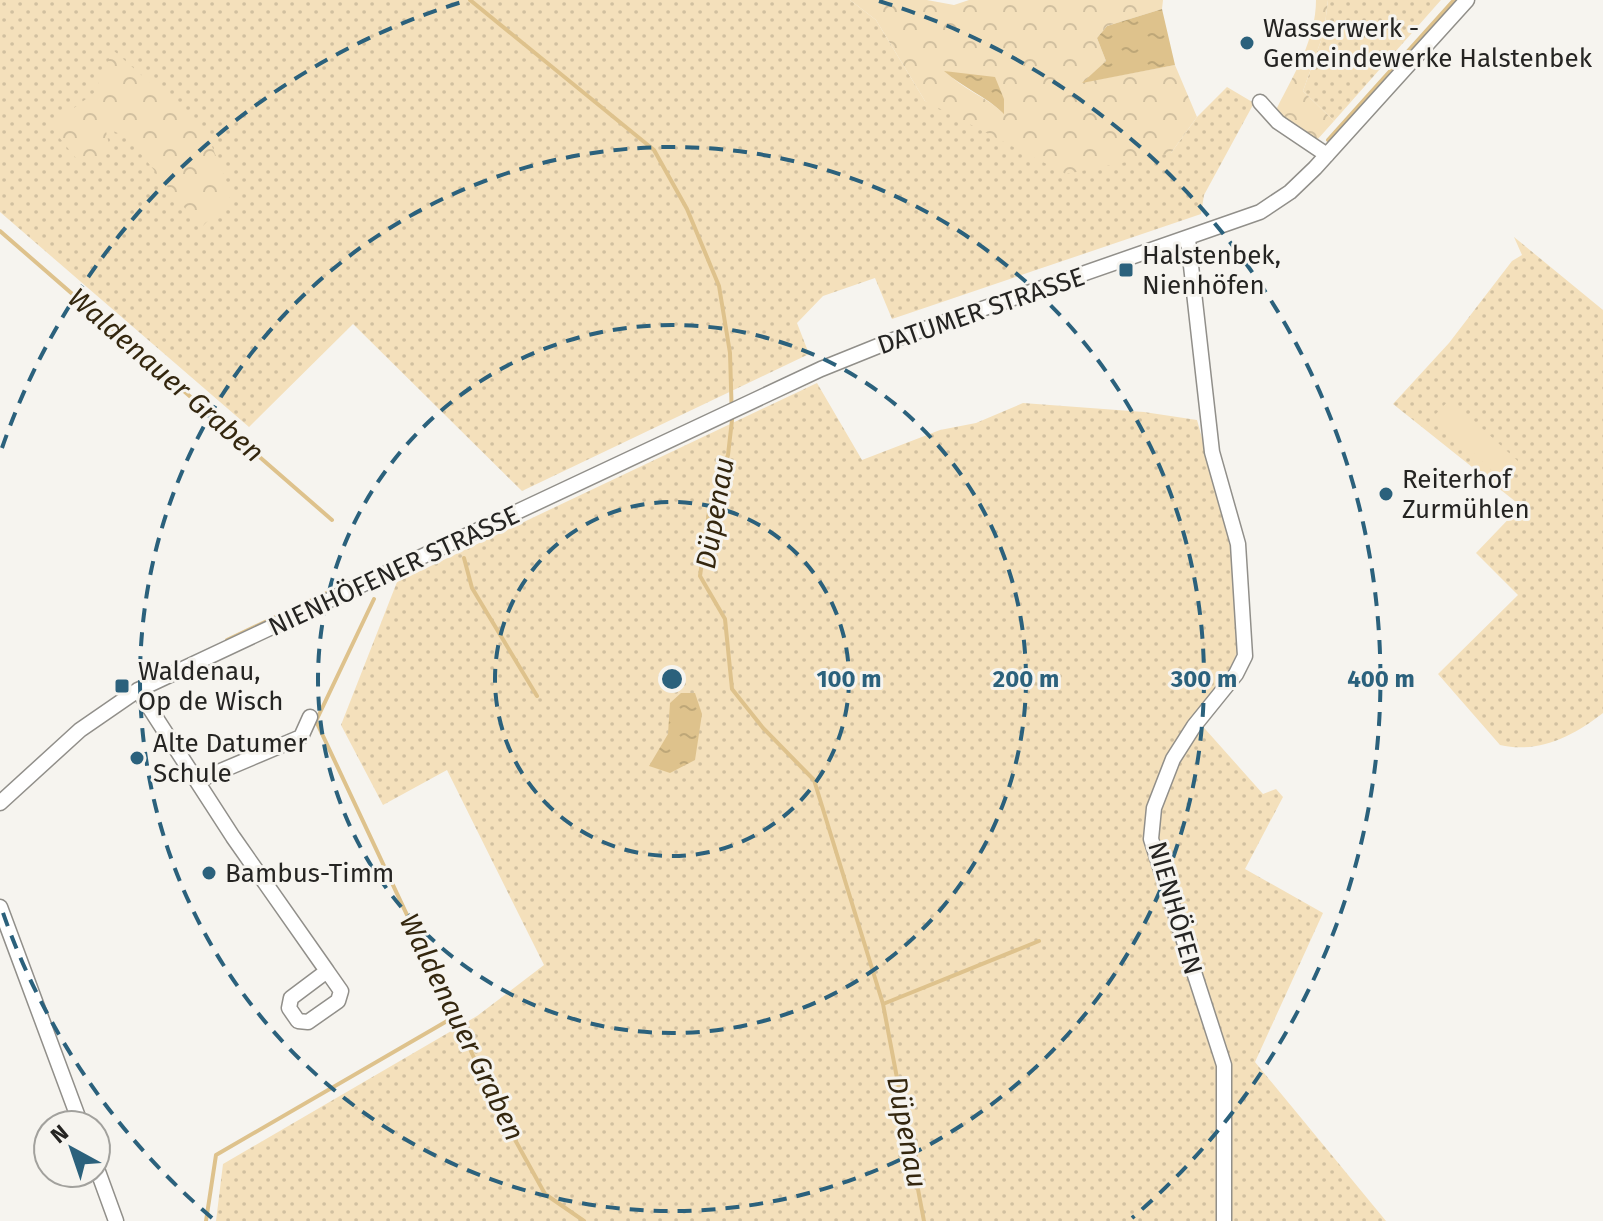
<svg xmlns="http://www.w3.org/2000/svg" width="1603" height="1221" viewBox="0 0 1603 1221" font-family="'Fira Sans',sans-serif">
<defs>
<pattern id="grass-dots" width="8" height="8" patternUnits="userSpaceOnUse" patternTransform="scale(2)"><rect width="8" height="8" fill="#f4e0bb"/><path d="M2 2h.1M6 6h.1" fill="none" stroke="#d1c0a0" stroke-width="1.8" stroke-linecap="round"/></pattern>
<pattern id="forest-crowns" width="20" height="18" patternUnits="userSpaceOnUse" patternTransform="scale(2)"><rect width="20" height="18" fill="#f4e0bb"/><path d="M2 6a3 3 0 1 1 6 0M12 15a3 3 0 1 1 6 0" fill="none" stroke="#d1c0a0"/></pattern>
<pattern id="water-ripples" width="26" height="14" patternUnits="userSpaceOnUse" patternTransform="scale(2)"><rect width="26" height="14" fill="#dec28c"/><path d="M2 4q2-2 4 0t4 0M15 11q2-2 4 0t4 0" fill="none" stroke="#bea778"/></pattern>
</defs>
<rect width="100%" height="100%" fill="#f6f4ef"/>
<path fill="url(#grass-dots)" d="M0 0H850L876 20 925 101 1171 153 1197 117 1227 87 1254 103 1204 195 1201 214 892 319 875 278 823 296 797 323 809 354 522 491 353 324 249 427 0 212Z
M1328 0H1441L1334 121 1303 91 1324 32Z
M1514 237 1603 310V713C1574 736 1538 754 1500 745L1438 674 1518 595 1476 553 1521 506 1393 404 1449 343 1512 261 1522 255Z
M817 383 862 460 940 430 976 423 1023 403 1144 412 1197 420 1232 546 1245 634 1225 681 1198 721 1263 794 1276 789 1283 797 1245 869 1323 913 1255 1062 1386 1221H1232L1230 1146 1219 1221H216L223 1164 477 1016 544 965 447 770 383 805 341 725 397 582Z"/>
<path fill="url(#forest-crowns)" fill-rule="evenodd" d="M850 0H927L954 5 969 0H1163L1162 9 1107 26 1097 38 1106 61 1084 82 1175 65 1197 117 1171 153 1066 174 925 101 876 20ZM945 71 1004 99 1003 113C985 96 962 89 945 71Z
M1316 0H1328L1324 32 1303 91 1334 121 1317 140 1284 120 1277 108C1294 74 1316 39 1316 0Z
M113 50 206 132 232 195 201 228 128 138 105 127 111 153 79 162 50 126 94 93Z"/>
<path fill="#f4e0bb" d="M1450 399 1520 463 1503 481 1434 416Z"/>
<path fill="url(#water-ripples)" d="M1162 9 1175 65 1082 83 1106 61 1097 38 1107 26Z
M944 71 995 77 1004 99V114C986 96 963 88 944 71Z
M681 693H695L702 714 695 760 670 773 649 766 668 734 670 703Z"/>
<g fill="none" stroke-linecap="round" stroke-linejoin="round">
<path stroke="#dec28c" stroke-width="4" d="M470 0 654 150 687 209 719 286 730 353 732 420 728 455 709 512 700 576 725 619 732 689 763 728 814 780 883 1004 924 1221
M1328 140 1454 0
M0 231 332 520
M464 558 472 588 537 696
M374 599 316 721 499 1111 545 1194 584 1221
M227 640 333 590
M883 1004 1039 941
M206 1221 216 1155 454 1017"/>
<g stroke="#918f8a" stroke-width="17">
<path id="minor" d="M1260 102 1278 122 1327 155
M1188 239 1212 452 1238 544 1245 656 1236 674 1194 726 1173 759 1154 808 1151 839 1224 1065V1221
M138 690 233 837 327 971
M197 781 301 737 310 717
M0 803 80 730 138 690 821 369 893 340 1260 212 1290 192 1315 168 1467 0
M0 907 81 1125
M327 971 341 991 338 1001 308 1022 298 1021 289 1008 291 998Z
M96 1166 116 1221"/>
</g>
<use href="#minor" stroke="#fff" stroke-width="14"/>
</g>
<g fill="none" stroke="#2b617c" stroke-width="4" stroke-dasharray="14 10">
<circle cx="672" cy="679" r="177"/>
<circle cx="672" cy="679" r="354"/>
<circle cx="672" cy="679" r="532"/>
<path d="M212 1218A709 709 0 0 1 2 910M2 448A709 709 0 0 1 465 1M879 1A709 709 0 0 1 1132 1218"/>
</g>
<g fill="#2b617c" stroke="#f6f4ef" stroke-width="3">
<circle cx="1247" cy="43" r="8"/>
<rect x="1118" y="262" width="16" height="16" rx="4"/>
<circle cx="1386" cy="494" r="8"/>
<rect x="114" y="678" width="16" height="16" rx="4"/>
<circle cx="137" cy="758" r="8"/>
<circle cx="209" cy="873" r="8"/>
</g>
<g text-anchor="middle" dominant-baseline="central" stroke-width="6" stroke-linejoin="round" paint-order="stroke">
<g font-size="26" fill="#252422" stroke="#f6f4ef" text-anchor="start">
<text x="1263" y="28">Wasserwerk -<tspan x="1263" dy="30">Gemeindewerke Halstenbek</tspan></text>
<text x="1142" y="255">Halstenbek,<tspan x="1142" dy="30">Nienhöfen</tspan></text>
<text x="1402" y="479">Reiterhof<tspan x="1402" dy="30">Zurmühlen</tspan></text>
<text x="138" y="671">Waldenau,<tspan x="138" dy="30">Op de Wisch</tspan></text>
<text x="153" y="743">Alte Datumer<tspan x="153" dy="30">Schule</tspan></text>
<text x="225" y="873">Bambus-Timm</text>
</g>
<g font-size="26" fill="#252422" stroke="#f6f4ef">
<text transform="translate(981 311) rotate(-19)">DATUMER STRASSE</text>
<text transform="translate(394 571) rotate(-25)">NIENHÖFENER STRASSE</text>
<text transform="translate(1175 908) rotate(74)">NIENHÖFEN</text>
</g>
<g font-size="28" font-style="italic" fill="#34270f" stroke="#f6f4ef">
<text transform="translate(166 375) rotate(41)">Waldenauer Graben</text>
<text transform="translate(715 513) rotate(-80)">Düpenau</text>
<text transform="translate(462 1027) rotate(64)">Waldenauer Graben</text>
<text transform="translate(907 1132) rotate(79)">Düpenau</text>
</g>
</g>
<circle cx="672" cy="679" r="12" fill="#2b617c" stroke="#f6f4ef" stroke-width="4"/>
<g font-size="24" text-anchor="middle" font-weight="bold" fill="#2b617c" stroke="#f6f4ef" stroke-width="6" stroke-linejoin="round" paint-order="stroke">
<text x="849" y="687">100 m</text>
<text x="1026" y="687">200 m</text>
<text x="1204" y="687">300 m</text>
<text x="1381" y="687">400 m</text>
</g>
<g transform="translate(72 1149) rotate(320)"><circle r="38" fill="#f6f4ef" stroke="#a2a19d" stroke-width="2"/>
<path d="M0-6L14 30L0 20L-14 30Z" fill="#2b617c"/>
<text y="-12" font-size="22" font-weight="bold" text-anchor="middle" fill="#252422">N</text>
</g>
</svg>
